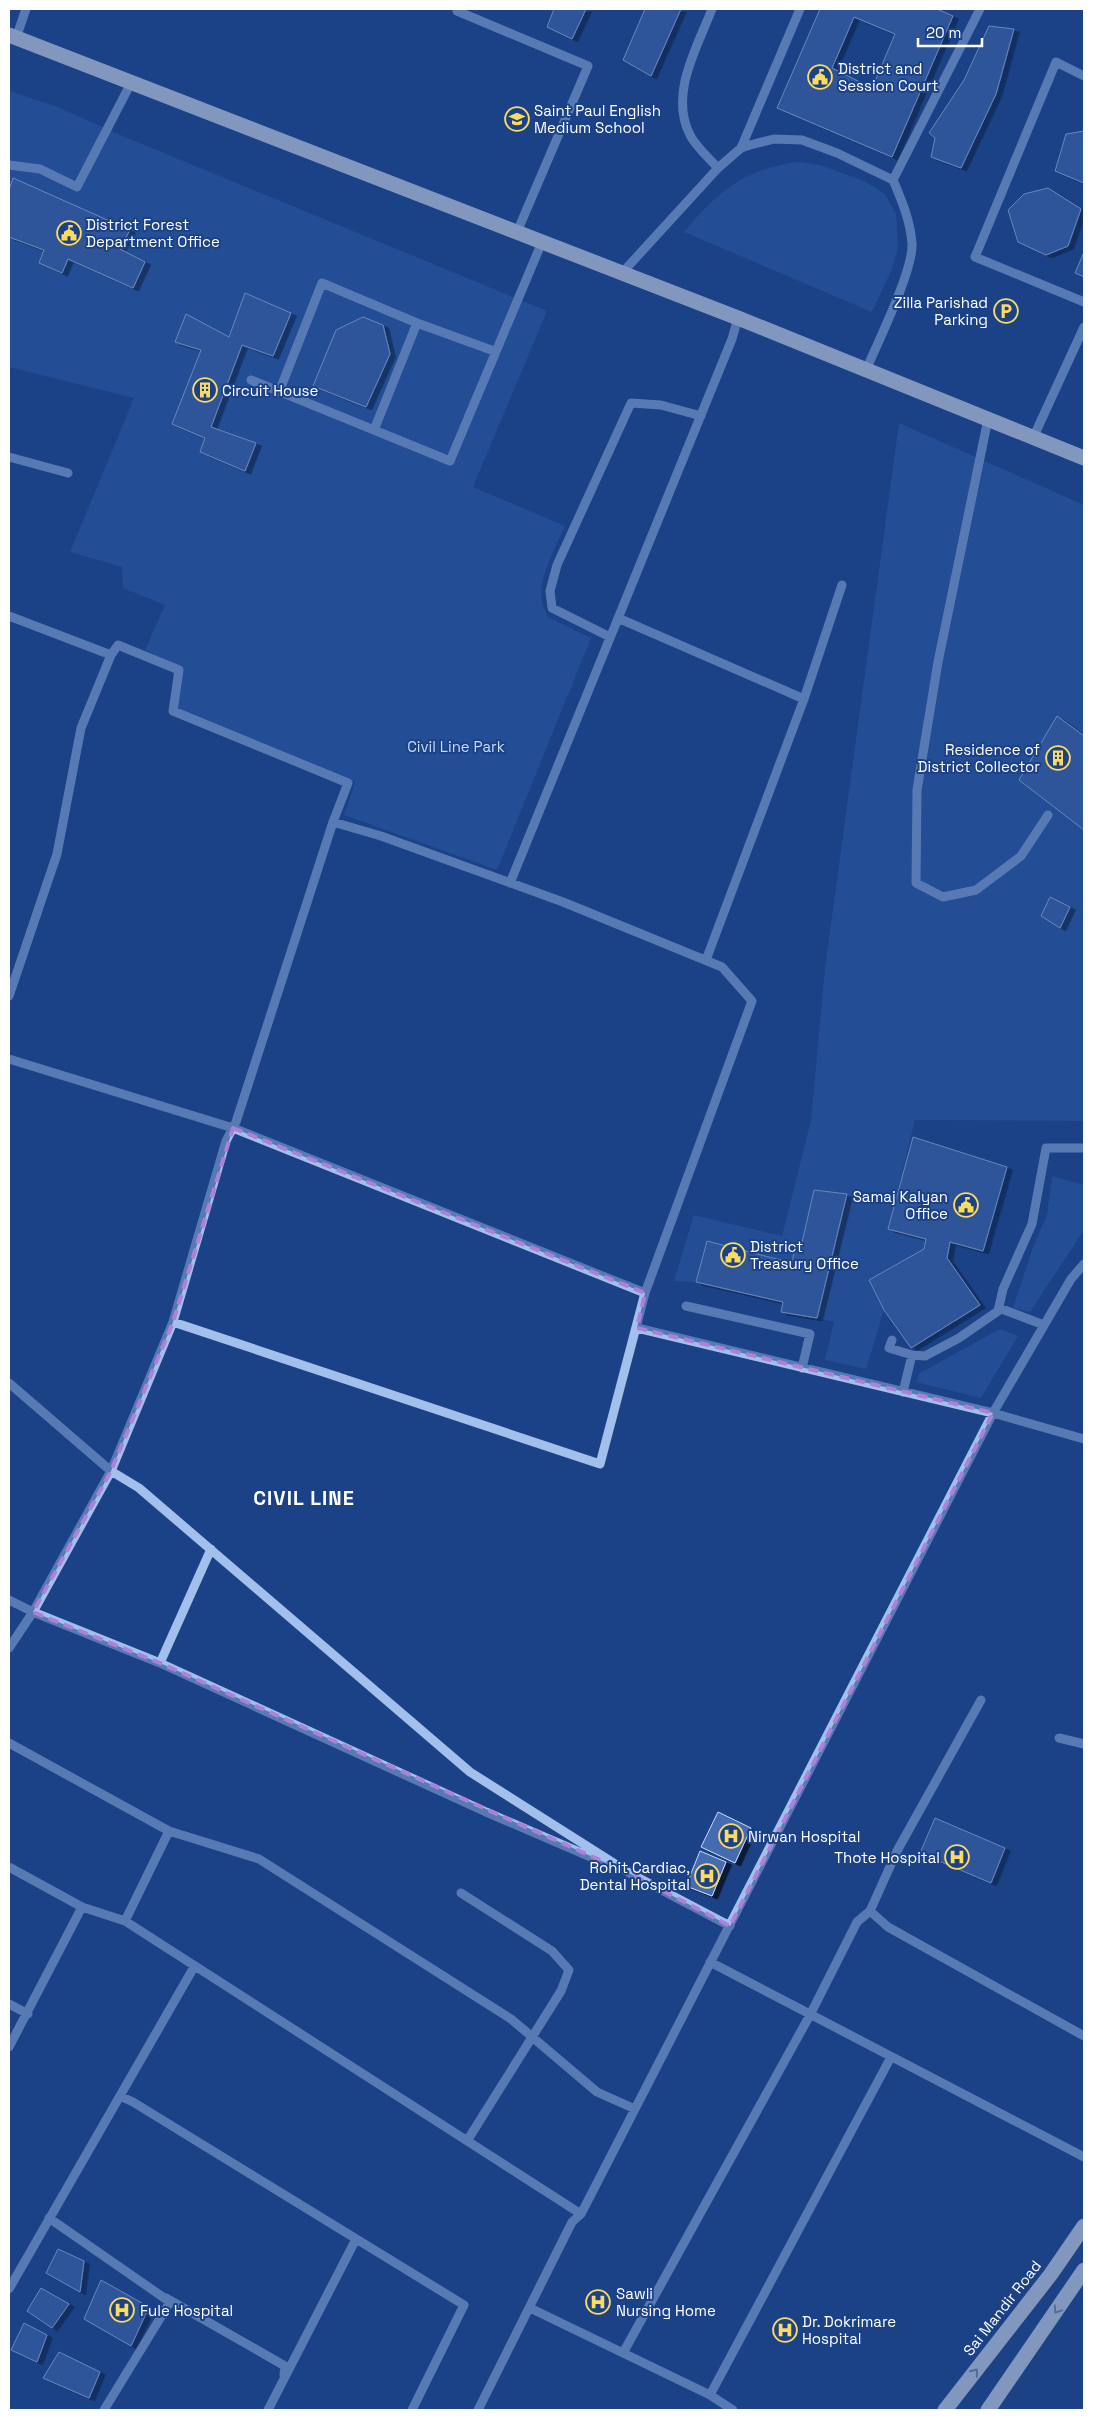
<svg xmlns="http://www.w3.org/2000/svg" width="1093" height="2419" viewBox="0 0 1093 2419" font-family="'Space Grotesk',sans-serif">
<defs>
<filter id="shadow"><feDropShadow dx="5.5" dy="3" stdDeviation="0" flood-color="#0009"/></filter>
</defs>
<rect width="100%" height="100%" fill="#1b4287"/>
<path fill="#2e5ba5" d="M9 91 55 106 125 137 547 311 473 487 565 526C556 546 537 581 542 602 543 607 546 612 548 617L591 638 497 870 344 815 355 783 176 710 181 668 145 650 165 605 123 588 122 567 70 552 134 398 9 367Z
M798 162 820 165 864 181 885 194 896 214 898 249 891 271 872 312 684 232C716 193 745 168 798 162Z
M899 423 1084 505V1121L915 1120 888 1229 926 1239 924 1249 869 1280 884 1310 866 1369 825 1360 834 1322 817 1318 847 1195 801 1247 795 1246 792 1263 707 1241 696 1282 674 1281 694 1215 782 1236 811 1120 825 968Z
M1052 1176 1084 1185V1230L1030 1312 1013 1308 1033 1247 1047 1215Z
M1000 1329 1018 1336 981 1398 916 1382 920 1373Z"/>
<path fill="#446cb0" stroke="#c8daf9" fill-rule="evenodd" filter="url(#shadow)" d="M554 9H586L572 39 547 27Z
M645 9H681L651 76 623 60Z
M820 9H937L953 16 892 157 777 108ZM854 17 895 34 872 88 832 68Z
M989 26 1014 29 996 94 961 168 931 157 935 138 929 133 964 80Z
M1084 131V183L1055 171 1066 134Z
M13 178 130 230 120 249 145 262 133 288 68 259 62 273 39 263 44 250 9 237V190Z
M1048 188 1081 209 1068 246 1046 255 1018 242 1008 210 1024 194Z
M1084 252V277L1075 273Z
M245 293 291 313 273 356 242 345 211 427 256 443 245 471 200 452 205 438 172 424 201 350 175 342 186 314 229 337Z
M363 317 383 325 390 354 366 407 313 386 336 330Z
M1057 716 1084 736V830L1019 780Z
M1050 897 1070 907 1060 928 1041 916Z
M913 1137 1007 1167 983 1251 950 1242 947 1258 980 1305 911 1348 884 1310 869 1280 924 1249 926 1239 888 1229Z
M814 1190 847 1194 817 1318 781 1312 783 1302 696 1282 707 1241 792 1263 795 1246 801 1247Z
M718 1812 751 1828 735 1863 701 1847Z
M935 1818 1005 1848 991 1883 920 1853Z
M700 1851 726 1862 712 1896 686 1886Z
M58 2249 84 2261 80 2292 46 2273Z
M101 2280 149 2307 131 2346 84 2319Z
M41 2288 69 2304 52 2328 27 2311Z
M24 2323 47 2335 37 2362 11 2350Z
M59 2352 100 2372 89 2398 43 2378Z"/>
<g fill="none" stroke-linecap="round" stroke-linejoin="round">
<path stroke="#a3bfec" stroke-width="9" d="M712 9C697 48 669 94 690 135 696 147 709 158 718 168
M457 11 588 66 517 232
M16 38 26 9
M1084 76 1056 62 975 257 1084 302
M741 148 800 9
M9 165 40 169 77 187 131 83
M622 273 718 168 741 148 750 145 774 139 802 140 837 153 893 180
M866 370C878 342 914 269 912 243 910 220 902 201 893 180L980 9
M251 380 450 461 542 242
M279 392 322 283 417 323 494 351
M988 419 938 662 917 790 916 883 943 897 976 890 1021 856 1048 815
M374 430 417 323
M1033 438 1084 327
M9 457 68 473
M9 616 111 655 118 645 179 670 173 711 348 783 333 822
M618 618 804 699 706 960
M610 637 552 608 550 591 557 565 631 403 661 405 701 416
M804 699 842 585
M510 883 732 339 738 318
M9 996 57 854 81 728 111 655
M9 1059 233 1128 645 1293
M686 1306 810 1334 802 1368
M999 1308 1044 1325
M637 1328 993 1413 1084 1439
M892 1340 889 1348 912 1355
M9 1383 111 1471 173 1322 226 1141 236 1122 333 822 381 836 563 902 722 967 752 1001 645 1293 600 1464 173 1322
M903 1392 912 1355 925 1356 959 1338 998 1311 1003 1289 1032 1224 1046 1148H1084
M9 1600 33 1612 111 1471 139 1488 470 1772 631 1874 730 1926
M9 1648 33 1612 160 1663 486 1812 607 1864
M160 1663 211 1549
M1059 1738 1084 1744
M9 1743 169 1831 125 1921 581 2214 993 1413 1071 1279 1084 1264
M169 1831 259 1859 511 2019 597 2092 635 2109
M9 1867 82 1907
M461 1893 552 1951 569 1970 561 1991 467 2141
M870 1911 888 1927 1084 2036
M710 1962 1084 2157
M9 2004 28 2014
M9 2047 82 1907 125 1921
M120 2096 133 2102 464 2305 412 2410
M49 2218 170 2302 104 2410
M9 2289 194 1967
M166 2298 285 2366 284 2375
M530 2308 710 2395 733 2410
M623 2353 810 2015 857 1922 870 1911 897 1851 981 1700
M710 2395 891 2057
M268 2410 356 2239
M478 2410 572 2222 581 2214"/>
<path stroke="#fff" stroke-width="15" d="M9 35 738 318 1084 458
M945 2410 1051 2274 1084 2226
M988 2410 1084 2270"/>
</g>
<defs><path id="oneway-chevron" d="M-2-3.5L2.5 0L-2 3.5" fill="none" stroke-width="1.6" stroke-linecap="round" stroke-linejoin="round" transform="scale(1.25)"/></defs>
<g stroke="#8da0c3">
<use href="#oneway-chevron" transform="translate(1057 2310) rotate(124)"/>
<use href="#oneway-chevron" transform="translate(975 2372) rotate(-52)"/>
</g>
<path d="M0 0H1093V2419H0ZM233 1128 645 1293 637 1328 993 1413 730 1926 631 1874 160 1663 33 1612 111 1471 173 1322Z" fill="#1b4287" fill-opacity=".55" fill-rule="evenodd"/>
<path fill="none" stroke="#b080d9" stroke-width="4" stroke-dasharray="10 6" stroke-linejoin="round" d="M233 1128 645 1293 637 1328 993 1413 730 1926 631 1874 160 1663 33 1612 111 1471 173 1322Z"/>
<defs>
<g id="civic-ring" transform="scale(1.25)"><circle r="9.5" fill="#1b4287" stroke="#fddb5f" stroke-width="1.5"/><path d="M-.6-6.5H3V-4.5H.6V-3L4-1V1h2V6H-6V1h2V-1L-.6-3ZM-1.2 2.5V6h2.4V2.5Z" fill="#fddb5f"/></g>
<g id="school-ring" transform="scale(1.25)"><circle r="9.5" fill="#1b4287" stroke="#fddb5f" stroke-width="1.5"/><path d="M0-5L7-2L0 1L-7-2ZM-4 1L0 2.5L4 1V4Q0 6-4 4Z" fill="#fddb5f"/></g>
<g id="parking-ring" transform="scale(1.25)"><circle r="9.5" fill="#1b4287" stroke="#fddb5f" stroke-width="1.5"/><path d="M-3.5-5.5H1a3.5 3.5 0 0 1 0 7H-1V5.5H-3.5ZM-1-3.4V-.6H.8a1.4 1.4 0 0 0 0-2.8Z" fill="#fddb5f"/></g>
<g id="building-ring" transform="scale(1.25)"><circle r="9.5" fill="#1b4287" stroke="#fddb5f" stroke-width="1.5"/><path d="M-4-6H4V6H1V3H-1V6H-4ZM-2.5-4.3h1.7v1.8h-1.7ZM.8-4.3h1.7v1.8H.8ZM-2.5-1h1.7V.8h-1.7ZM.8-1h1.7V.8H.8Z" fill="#fddb5f"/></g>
<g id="hospital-ring" transform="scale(1.25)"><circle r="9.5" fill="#1b4287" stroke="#fddb5f" stroke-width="1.5"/><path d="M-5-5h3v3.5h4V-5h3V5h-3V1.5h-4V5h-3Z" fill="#fddb5f"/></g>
</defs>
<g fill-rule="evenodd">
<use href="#civic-ring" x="820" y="77"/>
<use href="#school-ring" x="517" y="119"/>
<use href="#civic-ring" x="69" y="233"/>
<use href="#parking-ring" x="1006" y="311"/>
<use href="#building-ring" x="205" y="390"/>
<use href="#building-ring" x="1058" y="758"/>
<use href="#civic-ring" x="966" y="1205"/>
<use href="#civic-ring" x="733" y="1255"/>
<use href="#hospital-ring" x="731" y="1836"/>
<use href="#hospital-ring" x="957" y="1857"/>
<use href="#hospital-ring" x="707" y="1876"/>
<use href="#hospital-ring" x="598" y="2302"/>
<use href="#hospital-ring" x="122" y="2310"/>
<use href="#hospital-ring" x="785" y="2330"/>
</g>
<g text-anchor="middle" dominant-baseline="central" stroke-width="4" stroke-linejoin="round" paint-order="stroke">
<g font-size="15" fill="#fff" stroke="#1b4287" text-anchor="start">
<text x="838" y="68">District and<tspan x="838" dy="17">Session Court</tspan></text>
<text x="534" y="110">Saint Paul English<tspan x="534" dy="17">Medium School</tspan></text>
<text x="86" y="224">District Forest<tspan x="86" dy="17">Department Office</tspan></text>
<text x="988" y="302" text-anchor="end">Zilla Parishad<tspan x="988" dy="17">Parking</tspan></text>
<text x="222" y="390">Circuit House</text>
<text x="1040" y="749" text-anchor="end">Residence of<tspan x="1040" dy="17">District Collector</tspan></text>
<text x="948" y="1196" text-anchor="end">Samaj Kalyan<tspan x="948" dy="17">Office</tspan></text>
<text x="750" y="1246">District<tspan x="750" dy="17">Treasury Office</tspan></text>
<text x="748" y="1836">Nirwan Hospital</text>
<text x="940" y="1857" text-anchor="end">Thote Hospital</text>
<text x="690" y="1867" text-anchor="end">Rohit Cardiac,<tspan x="690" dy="17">Dental Hospital</tspan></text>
<text x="616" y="2293">Sawli<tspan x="616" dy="17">Nursing Home</tspan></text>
<text x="140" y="2310">Fule Hospital</text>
<text x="802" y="2321">Dr. Dokrimare<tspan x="802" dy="17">Hospital</tspan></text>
</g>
<g font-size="15" fill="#c8daf9" stroke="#1b4287">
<text x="456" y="746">Civil Line Park</text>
</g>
<g font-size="15" fill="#fff" stroke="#1b4287">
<text transform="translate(1002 2308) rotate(-52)">Sai Mandir Road</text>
</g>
<g font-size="20" font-weight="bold" letter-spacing="1" fill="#fff" stroke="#1b4287">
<text x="304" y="1498">CIVIL LINE</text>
</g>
</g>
<rect width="1093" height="2419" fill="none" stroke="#ffffff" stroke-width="20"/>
<path d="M918 38v8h64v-8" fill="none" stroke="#ffffff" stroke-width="2.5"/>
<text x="926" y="38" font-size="15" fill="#ffffff" stroke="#1b4287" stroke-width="4" paint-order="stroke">20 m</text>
</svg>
